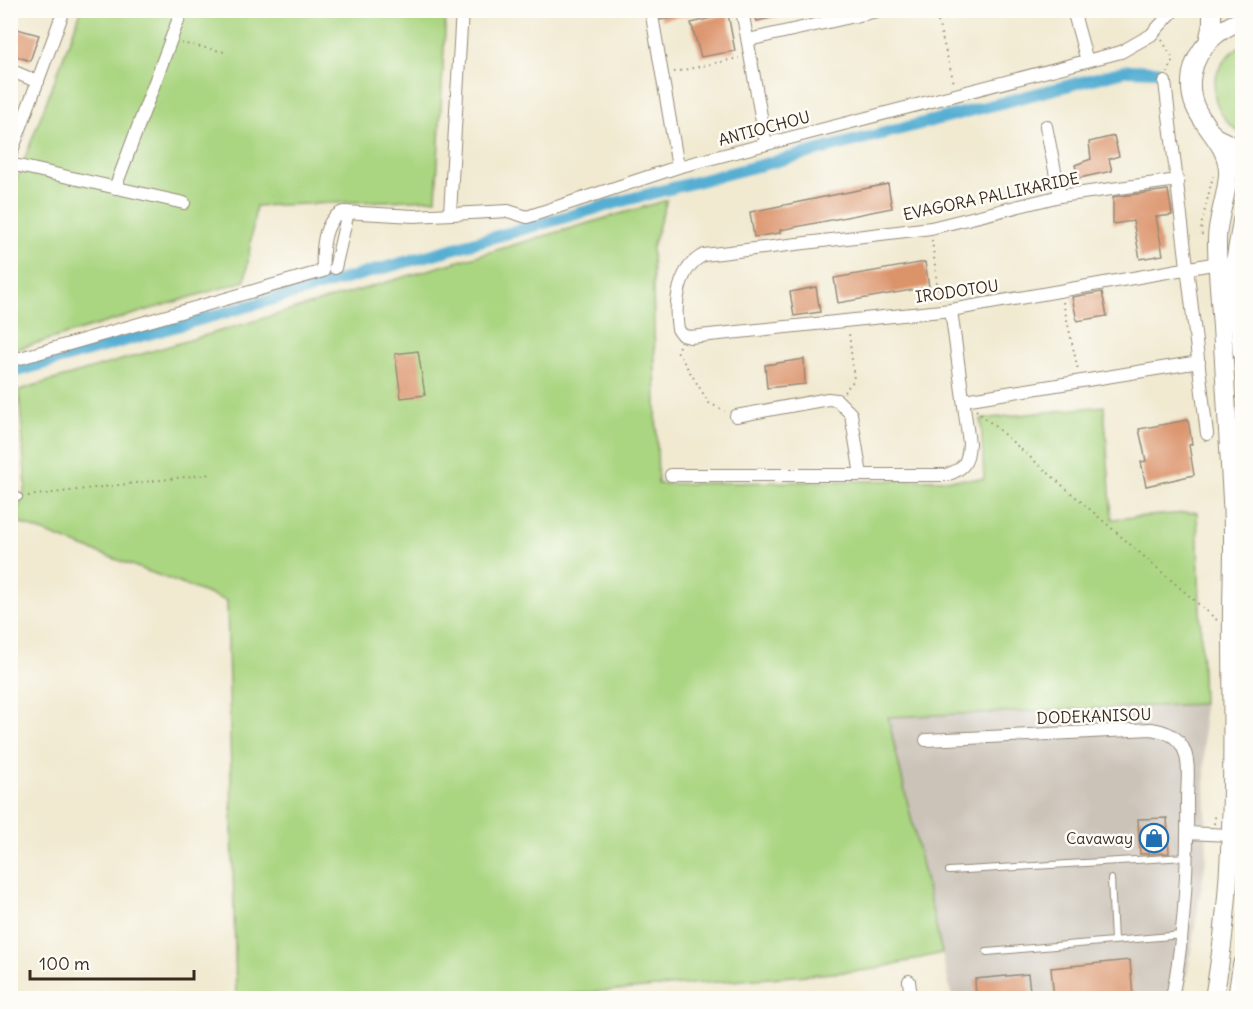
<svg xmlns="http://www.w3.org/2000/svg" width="1253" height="1009" viewBox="0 0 1253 1009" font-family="Delius,sans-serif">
<rect width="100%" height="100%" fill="#fdfcf7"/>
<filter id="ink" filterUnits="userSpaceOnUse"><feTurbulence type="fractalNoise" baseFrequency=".0167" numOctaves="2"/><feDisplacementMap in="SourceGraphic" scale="12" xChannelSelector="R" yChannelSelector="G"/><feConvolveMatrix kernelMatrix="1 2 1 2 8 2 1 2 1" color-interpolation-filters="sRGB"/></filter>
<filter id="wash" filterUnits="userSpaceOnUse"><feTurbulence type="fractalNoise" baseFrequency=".008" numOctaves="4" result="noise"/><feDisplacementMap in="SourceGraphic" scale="24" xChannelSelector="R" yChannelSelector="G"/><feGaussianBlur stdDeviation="1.35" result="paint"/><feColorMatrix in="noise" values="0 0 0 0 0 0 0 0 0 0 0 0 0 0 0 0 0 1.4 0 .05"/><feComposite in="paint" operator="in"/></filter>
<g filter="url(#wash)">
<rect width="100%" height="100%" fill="#f1ead1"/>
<path fill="#cbc3b8" d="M1203 704 1207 855 1183 998H952L888 716Z"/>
<path fill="#aad581" stroke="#728050" stroke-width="1.5" d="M81 11H446L436 199 256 206 245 281 14 350 10 323V197Z
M1242 45V134C1206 111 1204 68 1242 45Z
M667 200 652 247 658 484 984 479 981 419 1104 406 1112 519 1197 512 1203 704 888 717 942 953 870 970 520 998H236L227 601 14 521 26 486 19 390Z"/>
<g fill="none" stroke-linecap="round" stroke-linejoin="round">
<path stroke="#56afd3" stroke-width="12" d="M10 373 626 200 1128 70 1156 71"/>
</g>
<g id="blocks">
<path fill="#db936a" d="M659 10H690V15L661 20Z
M753 10H788V14L757 21Z
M728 14 735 51 701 57 691 23Z
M10 27 39 35 30 61 10 54Z
M1114 136 1119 156 1109 159 1112 171 1079 178 1075 165 1091 159 1089 142Z
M888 184 892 208 780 230V233L754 237 750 212Z
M1168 190 1172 215 1156 217 1163 255 1140 259 1133 221 1113 224V197Z
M925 262 929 287 838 303 834 278Z
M816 287 820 312 794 316 790 292Z
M1102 292 1107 316 1077 321 1072 297Z
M418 351 425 395 401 398 395 354Z
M804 359 805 384 767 388 765 365Z
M1188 420 1192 444 1189 445 1194 475 1146 486 1141 462 1146 461 1139 429Z
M1167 818 1169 853 1140 854 1138 819Z
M1130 960 1133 997 1054 999 1051 968Z
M1028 974 1031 999H976L975 979Z"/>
</g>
</g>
<g filter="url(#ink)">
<use href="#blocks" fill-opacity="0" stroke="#968a78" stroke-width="1.5"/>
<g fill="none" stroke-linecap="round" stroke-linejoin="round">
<g stroke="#968a78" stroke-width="8">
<path id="lane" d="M10 490 19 497
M949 871 1186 857
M1111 879 1114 941
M987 952 1182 935"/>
</g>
<g stroke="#968a78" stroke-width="14">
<path id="street" d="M651 10 678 167
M742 10 766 144
M1073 10 1087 61
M748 40 882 10
M10 70 38 82
M1165 82 1207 434
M1046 126 1060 196
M10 156 64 10
M10 164 184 203
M1178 180 1060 196 931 228 704 255C678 267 674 304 678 329L682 335 690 337 951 310 1218 263
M115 188 182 10
M450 213 462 10
M335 268 348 212
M10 361 323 271C322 252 322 220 343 212L414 216 508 211 527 217 678 167 1121 52 1151 35 1174 10
M964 400 1199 362
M736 416 828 399 837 400 851 414 861 475
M671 475H946C965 469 968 462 969 443L951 310
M926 740 1151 729C1163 731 1175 734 1182 746 1191 761 1187 783 1187 800 1188 867 1185 933 1172 998
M1188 833 1229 835
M909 981 911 998"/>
</g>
<g stroke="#968a78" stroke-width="20">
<path id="secondary" d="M1208 42 1212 24V10
M1217 138 1242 150
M1242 221 1235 263 1242 352
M1214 998C1235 882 1233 761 1232 642 1231 595 1235 547 1232 500 1229 442 1225 384 1222 327 1220 298 1217 269 1217 240 1217 218 1227 197 1228 175 1230 134 1183 122 1192 73 1198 45 1218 30 1242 20
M1237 998 1242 965"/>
</g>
<path stroke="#968a78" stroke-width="2" stroke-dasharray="1.5 4.5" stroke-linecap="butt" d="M162 10 169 13
M935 10 954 83
M1162 40 1173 59 1168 73
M181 43 225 52
M674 72 739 58
M1202 235 1201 226 1213 176
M932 240 939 300
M1063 302 1078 370
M679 346 677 351 709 403 725 411
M844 392 854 380 849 332
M976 410 1218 621
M28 496 210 474
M1214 824 1216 812"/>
<use href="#lane" stroke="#fff" stroke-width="6"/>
<use href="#street" stroke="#fff" stroke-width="12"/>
<use href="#secondary" stroke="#fff" stroke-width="18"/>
</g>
</g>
<defs>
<g id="shop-ring" transform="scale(1.5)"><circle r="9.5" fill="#fdfcf7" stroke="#1f6fb2" stroke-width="1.5"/><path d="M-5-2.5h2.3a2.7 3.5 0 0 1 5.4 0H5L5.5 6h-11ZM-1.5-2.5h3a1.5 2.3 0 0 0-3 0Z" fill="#1f6fb2"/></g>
</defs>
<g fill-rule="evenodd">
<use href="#shop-ring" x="1154" y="838"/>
</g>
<g text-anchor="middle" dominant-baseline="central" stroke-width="5" stroke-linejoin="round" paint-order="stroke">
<g font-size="16" fill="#3b2a1e" stroke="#fdfcf7">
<text transform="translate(764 128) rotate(-15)">ANTIOCHOU</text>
<text transform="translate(991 196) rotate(-12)">EVAGORA PALLIKARIDE</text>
<text transform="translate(957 291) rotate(-8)">IRODOTOU</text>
<text transform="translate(1094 716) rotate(-2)">DODEKANISOU</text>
</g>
<g font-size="16" fill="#3b2a1e" stroke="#fdfcf7" text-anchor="end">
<text x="1133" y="838">Cavaway</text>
</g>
</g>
<rect width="1253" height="1009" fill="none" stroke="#fdfcf7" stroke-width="36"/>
<path d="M30 970v9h164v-9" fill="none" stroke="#3b2a1e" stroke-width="3"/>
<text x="39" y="970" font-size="18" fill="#3b2a1e" stroke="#fdfcf7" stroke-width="4.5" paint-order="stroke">100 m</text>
</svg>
